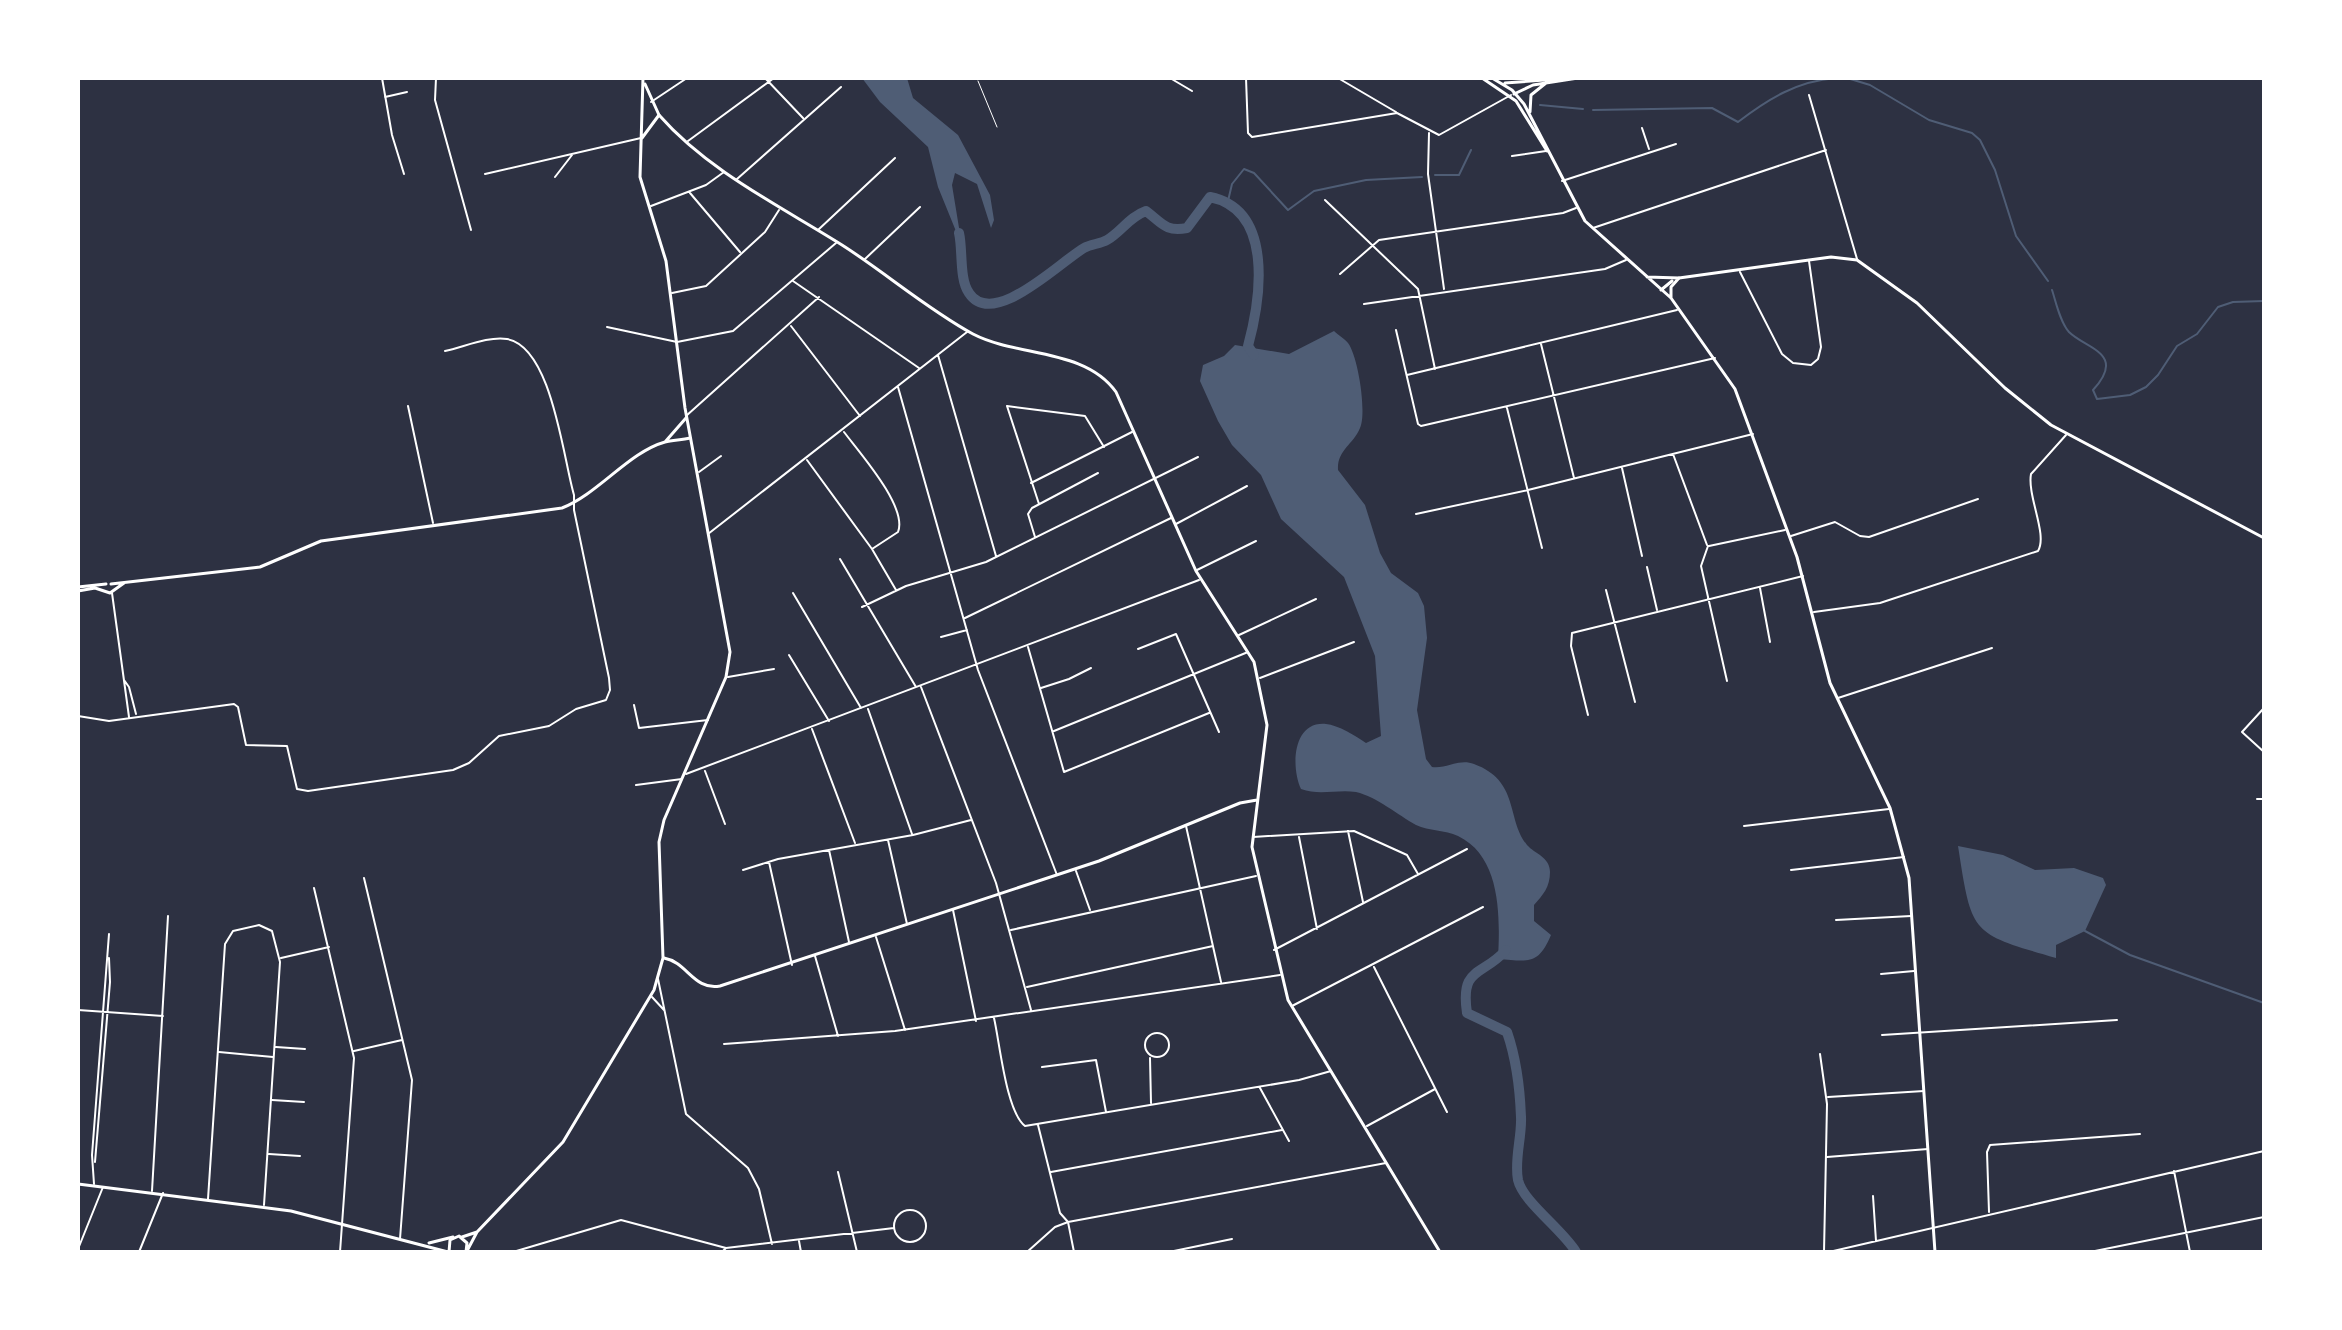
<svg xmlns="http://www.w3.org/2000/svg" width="2342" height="1330" viewBox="0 0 2342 1330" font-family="'DejaVu Sans',sans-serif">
<rect width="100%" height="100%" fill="#2d3142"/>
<path fill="#4f5d75" d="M862 78H907L913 98 958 135 990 195 994 220 991 228 977 184 955 173 952 185 962 246 938 187 928 147 880 102Z
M1334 331C1338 335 1345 339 1348 343 1358 356 1367 413 1360 428 1353 445 1337 450 1338 470L1365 505 1380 553 1391 573 1418 593 1424 606 1427 638 1417 710 1426 759 1432 767C1447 769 1459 758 1474 764 1520 781 1506 819 1527 845 1535 854 1550 857 1550 872 1550 887 1543 895 1534 905V921L1551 935C1538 966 1528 961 1498 959 1500 919 1502 857 1458 836 1445 830 1429 831 1416 825 1398 815 1377 797 1356 792 1337 789 1320 796 1301 789 1291 768 1292 721 1326 724 1338 725 1356 736 1366 743L1381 736 1375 656 1344 577 1281 519 1261 475 1232 445 1218 421 1200 381 1203 365 1224 356 1235 345 1289 354Z
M1958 846 2003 855 2035 870 2074 868 2103 878 2106 885 2085 931 2056 945V958C1970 933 1972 935 1958 846Z"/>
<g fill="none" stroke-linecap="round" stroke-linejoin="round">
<path stroke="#4f5d75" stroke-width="2" d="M1847 78 1870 85 1929 120 1972 133 1980 140 1995 170 2016 236 2048 281
M1540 105 1583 109
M1593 110 1712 108 1738 122C1768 99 1797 81 1836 78
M1435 175H1459L1471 150
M1228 201 1232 184 1244 169 1254 173 1288 210 1314 191 1366 180 1422 177
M2052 290C2056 302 2060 322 2069 332 2086 349 2127 353 2093 390L2097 399 2130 395 2146 387 2158 375 2177 346 2197 334 2218 307 2233 302 2264 301
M2085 931 2130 955 2264 1003"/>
<path stroke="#4f5d75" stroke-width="10" d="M959 233C963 250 959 279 969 293 993 330 1061 261 1084 248 1091 244 1100 244 1107 240 1122 231 1129 217 1146 211 1162 223 1165 232 1187 228L1210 197C1274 210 1261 298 1248 346L1254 355
M1506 950C1482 977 1460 966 1467 1013L1507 1032C1516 1058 1520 1090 1521 1117 1522 1137 1514 1160 1518 1180 1523 1202 1562 1229 1576 1252"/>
<path stroke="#fff" stroke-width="1" d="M978 81 997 127"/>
<path stroke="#fff" stroke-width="2" d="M382 78 392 135 404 174
M436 78 435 100 471 230
M765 78 803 118
M976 78V79
M1170 78 1192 91
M1246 78 1248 133 1252 137 1397 113 1439 135 1511 95
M1338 78 1396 112
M1809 95 1857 259
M385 97 407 92
M651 102 687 78
M1642 128 1649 149
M1429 133 1428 174 1444 289
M688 141 774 78
M1512 156 1546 151
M485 174 641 138
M555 177 572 155
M737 179 841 87
M1562 181 1676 144
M690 193 740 252
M1325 200 1418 289 1435 369
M651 206 706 185 724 172
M1593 228 1826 150
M818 230 895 158
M865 259 920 207
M1740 272 1782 354 1793 363 1811 365 1818 359 1821 347 1809 261
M1340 274 1379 240 1563 213 1576 208
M793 281 919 368
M672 293 706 286 765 232 779 210
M1364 304 1605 269 1626 260
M791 326 860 416
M607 327 677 342 733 331 836 243
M1396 330 1418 424 1421 426 1715 358
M1541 344 1574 478
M938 355 996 556
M1407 375 1677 310
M898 387 978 670 1057 875
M408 406 433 523
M1507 408 1542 548
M686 416 819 297
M844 432C859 452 908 507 898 532L872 549
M1673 454 1707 545
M807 460 872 549 896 590
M1622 468 1642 556
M699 472 721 456
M1031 483 1132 432
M1039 504 1007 406 1085 416 1104 447
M1416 514 1528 490 1753 434
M1176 524 1247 486
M708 534 967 332
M1791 536 1835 522 1860 536 1869 537 1978 499
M1035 537 1028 514 1032 508 1098 473
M1708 546 1701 566 1727 681
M1709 546 1785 530
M840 559 916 687
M1647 567 1657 610
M1197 570 1256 541
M1760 588 1770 642
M1606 590 1635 702
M112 593 129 717
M793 593 861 708
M862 607 906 586 986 562 1198 457
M1814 612 1880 603 2038 551C2048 535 2027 496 2031 474L2066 435
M965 618 1171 518
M1239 635 1316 599
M941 637 967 630
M1028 647 1064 772 1209 713
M1138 649 1176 634 1219 732
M789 655 829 721
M728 677 774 669
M1260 678 1354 642
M124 680 129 687 136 714
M921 687 996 883 1031 1010
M1041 688 1069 679 1091 668
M1838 698 1992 648
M634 705 639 728 708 720
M2264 708 2242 732 2264 752
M868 709 912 834
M1588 715 1571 646 1572 633 1803 576
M78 716 109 721 234 704 238 707 246 745 287 746 297 789 308 791 453 770 469 763 499 736 549 726 576 709 606 700 610 690 609 678 574 510V495C563 458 552 347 507 339 488 336 464 347 445 351
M812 729 855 843
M1054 731 1248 652
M705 771 725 824
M686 774 1199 580
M636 785 682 779
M2257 799H2264
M1186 826 1221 982
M1744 826 1889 809
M1348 831 1363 902
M1253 837 1354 831 1407 855 1418 874
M1299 837 1317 929
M888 840 907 924
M829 850 849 942
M769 862 792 965
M743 870 778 859 913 835 971 820
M1791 870 1904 857
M1076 871 1090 910
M364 878 412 1080 400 1239
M314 888 354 1058 340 1252
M953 910 976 1021
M1836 920 1911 916
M1011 930 1256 876
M876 937 905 1030
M1274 950 1467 849
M815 956 838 1036
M281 958 329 947
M1374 967 1447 1112
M1881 974 1914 971
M658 979 686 1114 748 1168 759 1189 772 1244
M1027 987 1213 946
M652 997 664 1010
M1292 1006 1483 907
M78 1010 163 1016
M994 1018C1000 1044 1006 1111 1025 1126L1299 1080 1331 1071
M1145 1045a12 12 0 1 1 24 0a12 12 0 1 1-24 0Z
M1882 1035 2117 1020
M724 1044 895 1031 1280 975
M276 1047 305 1049
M354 1051 402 1040
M219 1052 273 1057
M1820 1054 1827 1104 1824 1252
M1150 1058 1151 1103
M1042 1067 1096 1060 1106 1112
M1260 1088 1289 1141
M1828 1097 1924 1091
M272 1100 304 1102
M1038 1125 1060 1213 1068 1222 1074 1252
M1367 1126 1435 1089
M269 1154 300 1156
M1827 1157 1928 1149
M95 1162 110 982 109 958
M2174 1171 2190 1252
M838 1172 857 1252
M1051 1172 1282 1130
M94 1184 92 1155 109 934
M152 1191 168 916
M1873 1196 1876 1241
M208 1199 225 944 233 931 259 925 272 931 280 962 264 1205
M894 1226a16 16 0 1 1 32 0a16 16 0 1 1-32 0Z
M1989 1212 1987 1152 1990 1145 2140 1134
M799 1241 801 1252
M78 1249 103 1187
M139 1252 163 1193
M513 1252 621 1220 726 1248
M722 1252 726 1248 894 1228
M1027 1252 1055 1227 1068 1222 1386 1163
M1169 1252 1232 1239
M1829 1252 2264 1151
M2090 1252 2264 1217"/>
<path stroke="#fff" stroke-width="3" d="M659 115C708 171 780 206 842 245 886 273 927 309 973 334 1017 357 1085 348 1116 392L1196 571 1254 662 1267 725 1252 847 1288 1000 1440 1252
M1679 278 1831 257 1857 260 1917 303 2005 388 2051 425 2264 538
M665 442 686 418
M111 584 260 567 321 541 562 508C598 494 629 452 665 442 673 440 682 440 690 438
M78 587 106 584
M78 591 95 588 110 593 124 583
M664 958C687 962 694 991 720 986L1099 861 1240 803 1257 800
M78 1184 291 1211 448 1252
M429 1243 453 1237"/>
<path stroke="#fff" stroke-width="3" d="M1482 78 1516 101 1547 151
M1492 78 1512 90 1524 104 1585 221 1671 298 1735 389 1797 557 1830 683 1890 808 1909 878 1935 1252
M1505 83 1558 79
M1514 94 1533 85 1578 78
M1530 112 1531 95 1546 83
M642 138 659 115 645 84
M1647 277 1679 278
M1661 290 1672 281
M1671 298V287L1679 278
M462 1237 477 1232
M468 1249 477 1232 563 1142 654 990 663 958 659 842 664 820 726 677 730 652 685 408 666 261 640 177 643 78
M449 1252 450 1240 459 1236 467 1243 466 1252"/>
</g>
<rect width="2342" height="1330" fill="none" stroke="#ffffff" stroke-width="160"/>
</svg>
